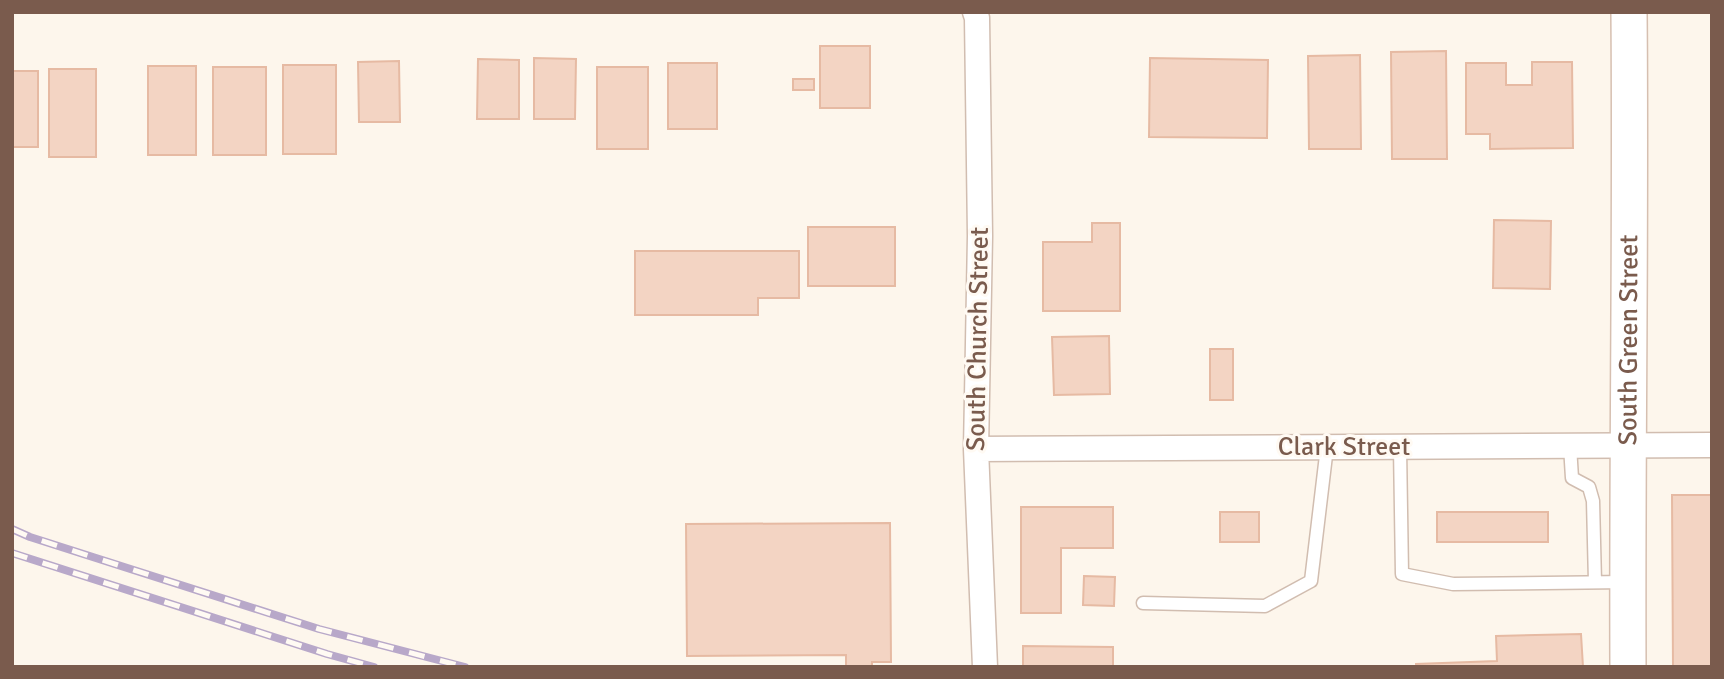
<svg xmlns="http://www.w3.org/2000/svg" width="1724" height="679" viewBox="0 0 1724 679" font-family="Signika,sans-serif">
<rect width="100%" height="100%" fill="#fdf6ec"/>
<path fill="#f3d4c3" stroke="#e6baa3" stroke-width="2" d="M820 46H870V108H820Z
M1446 51 1447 159H1392L1391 52Z
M1360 55 1361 149H1309L1308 56Z
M534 58 576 59 575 119H534Z
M1150 58 1268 60 1267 138 1149 137Z
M478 59 519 60V119H477Z
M399 61 400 122H359L358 62Z
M1532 62H1572L1573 148 1490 149V134H1466V63H1506V85H1532Z
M668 63H717V129H668Z
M283 65H336V154H283Z
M148 66H196V155H148Z
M213 67H266V155H213Z
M597 67H648V149H597Z
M49 69H96V157H49Z
M12 71H38V147H12Z
M793 79H814V90H793Z
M1494 220 1551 221 1550 289 1493 288Z
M1092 223H1120V311H1043V242H1092Z
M808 227H895V286H808Z
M635 251H799V298H758V315H635Z
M1109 336 1110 394 1054 395 1052 337Z
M1210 349H1233V400H1210Z
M1672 495H1712V667H1673Z
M1021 507H1113V548H1061V613H1021Z
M1220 512H1259V542H1220Z
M1437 512H1548V542H1437Z
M890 523 891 662H872V667H846V655L687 656 686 524Z
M1084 576 1115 577 1114 606 1083 605Z
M1581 634 1583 667H1416V664L1497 661 1496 636Z
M1023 646 1113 647V667H1023Z"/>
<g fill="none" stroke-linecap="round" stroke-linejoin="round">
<g stroke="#d1bdb0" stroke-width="15">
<path id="lane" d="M1570 446 1572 478 1589 487 1593 501 1595 582
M1400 447 1402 574 1453 584 1627 582
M1143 603 1265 606 1311 581 1327 447"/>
</g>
<g stroke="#d1bdb0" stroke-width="27">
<path id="street" d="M975 12 977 18 980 236 976 449 985 667
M976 449 1712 445"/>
</g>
<g stroke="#d6bfb0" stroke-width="38">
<g id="secondary">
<path id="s1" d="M1628 667C1627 449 1631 230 1629 12"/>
</g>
</g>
<use href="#lane" stroke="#fff" stroke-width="12"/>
<use href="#street" stroke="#fff" stroke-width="24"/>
<use href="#secondary" stroke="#fff" stroke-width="35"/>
<g stroke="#b8a8c9" stroke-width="8">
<path id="rail" d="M12 529 30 537 319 629 465 667
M12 553 327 654 374 667"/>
</g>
<use href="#rail" stroke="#fffaf3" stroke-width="5" stroke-dasharray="16" stroke-linecap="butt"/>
</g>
<g text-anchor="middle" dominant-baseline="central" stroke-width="6" stroke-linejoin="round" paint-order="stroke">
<g font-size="26" fill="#7a5b4d" stroke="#fffaf3">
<text transform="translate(978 339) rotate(-89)">South Church Street</text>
<text stroke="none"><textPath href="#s1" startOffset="327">South Green Street</textPath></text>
<text x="1344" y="447">Clark Street</text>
</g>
</g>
<rect width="1724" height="679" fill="none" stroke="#7a5b4d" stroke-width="28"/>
</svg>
